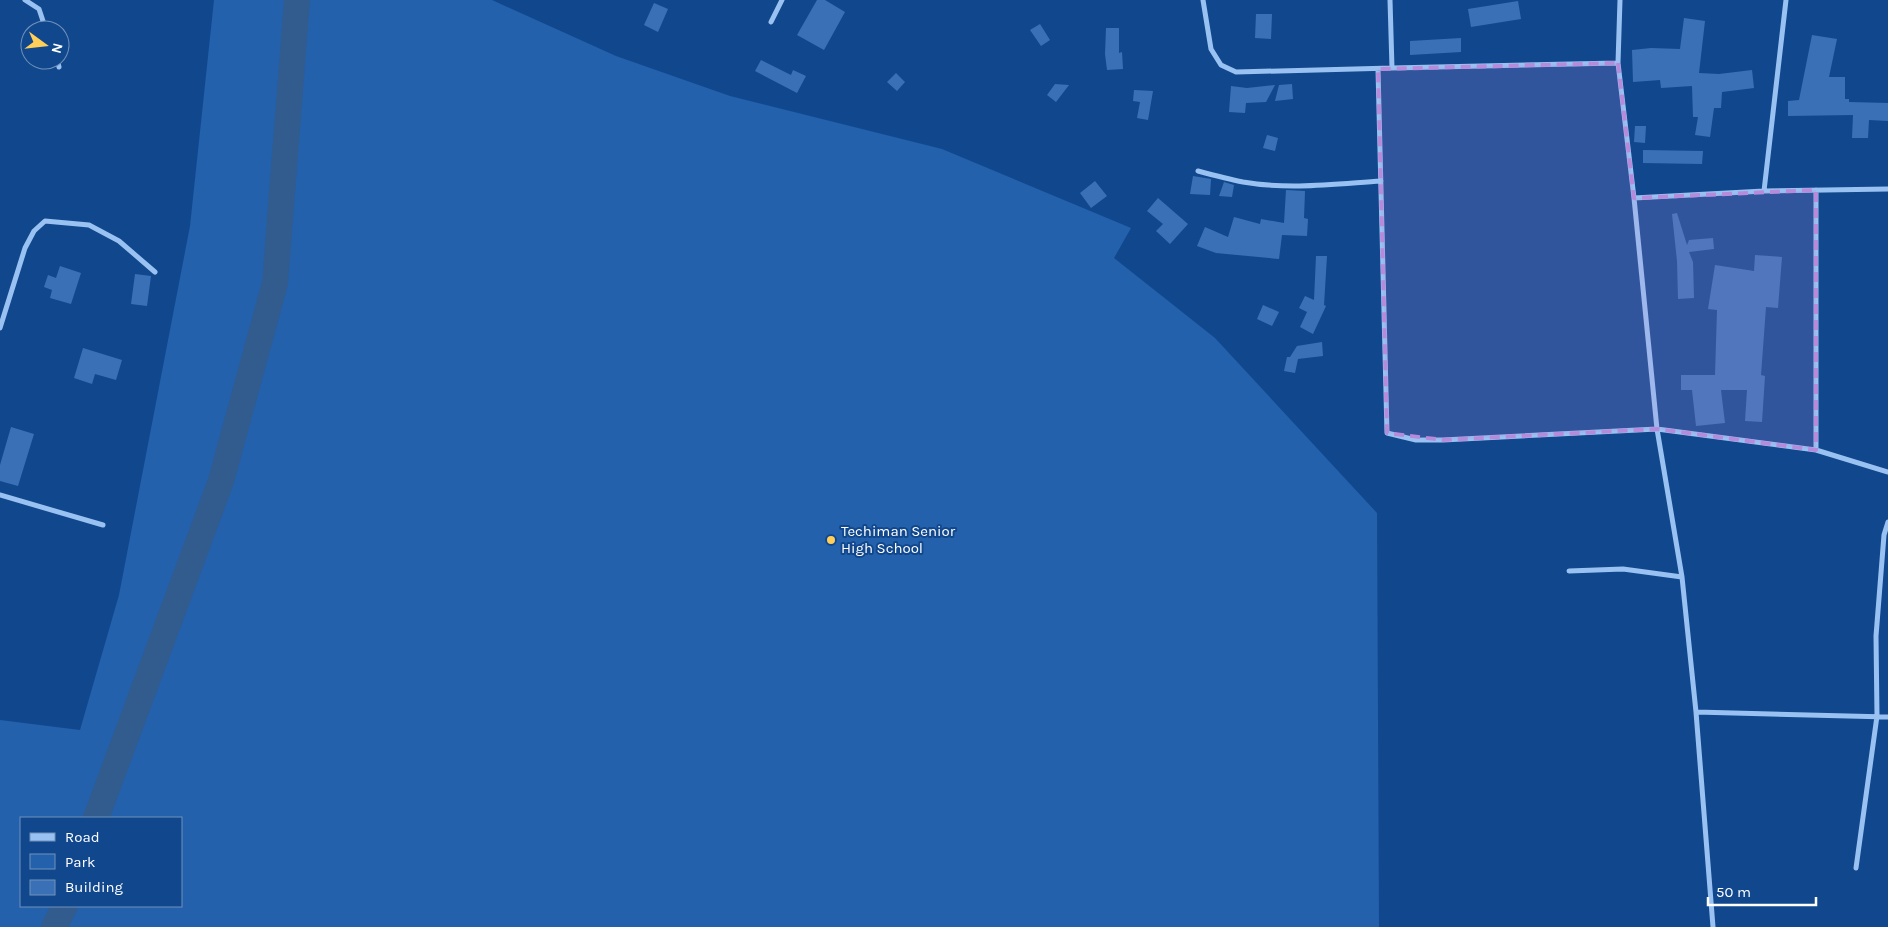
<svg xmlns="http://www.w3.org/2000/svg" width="1888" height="927" viewBox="0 0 1888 927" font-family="Karla,sans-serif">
<rect width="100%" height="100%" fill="#11488d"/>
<path fill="#2361ac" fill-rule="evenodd" d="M214 0H492L616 56 730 96 942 149 1131 228 1114 258 1215 338 1377 513 1379 927H0V720L80 730 119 595 190 226ZM21 818H181V906H21Z"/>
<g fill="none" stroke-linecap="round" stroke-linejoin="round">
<path stroke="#325b8e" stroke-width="26" d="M96 818 221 481 275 283 297 0
M54 927 65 906"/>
</g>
<path fill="#3a71b6" d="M817 0H825L845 12 824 50 797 35Z
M1518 1 1521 19 1471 27 1468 9Z
M654 3 668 9 658 32 644 25Z
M1256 14H1272L1271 39 1255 38Z
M1684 18 1705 21 1699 73 1719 74 1752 70 1754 88 1722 92 1721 108H1714L1710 137 1695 135 1698 117H1693L1692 86 1661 88 1660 80 1633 82 1632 50 1651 48 1680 49Z
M1040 24 1050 40 1041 46 1030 30Z
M1106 28H1119V53L1122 52 1123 69 1107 70 1105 54Z
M1812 35 1837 39 1829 77H1845V99H1849V102L1888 103V121L1869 120 1868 138H1852L1853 115 1788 116V101L1799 100Z
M1461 38V52L1410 55V41Z
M761 60 791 75 793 70 806 76 797 93 755 71Z
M896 73 905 82 897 91 887 82Z
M1055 84 1069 85 1056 102 1047 95Z
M1292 84 1293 99 1275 101 1279 85Z
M1275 85 1266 102 1246 103 1245 113 1229 112 1231 86 1247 88Z
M1134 90 1153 91 1148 120 1137 118 1140 102 1133 101Z
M1635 126H1646L1645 143 1634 142Z
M1267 135 1278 138 1275 151 1263 148Z
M1643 150 1703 151 1702 164 1643 163Z
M1193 176 1211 179 1210 195 1190 194Z
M1095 181 1107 196 1091 208 1080 193Z
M1224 182 1234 185 1232 197 1219 196Z
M1286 190 1305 191 1304 218 1308 219 1307 236 1282 235 1279 259 1216 253 1197 246 1205 227 1228 237 1234 217 1260 224 1261 219 1284 223Z
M1158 198 1188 224 1170 244 1156 231 1163 224 1147 211Z
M1677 213 1687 245 1689 240 1713 238 1714 249 1689 252 1693 262 1694 298 1678 299 1677 261 1672 214Z
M1755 255 1782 257 1778 308 1766 307 1761 375 1765 376 1762 422 1745 421 1747 390H1721L1725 423 1696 426 1692 390H1681V375H1715L1717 310 1708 309 1715 265 1754 271Z
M1316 256H1327L1324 305 1326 306 1313 334 1300 327 1307 312 1299 308 1305 296 1314 300Z
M60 266 81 273 71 304 50 298 52 290 44 287 48 275 56 278Z
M135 274 151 276 147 306 131 304Z
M1263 305 1279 312 1272 326 1257 319Z
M1322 342 1323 356 1298 359 1295 373 1284 371 1287 357H1290L1297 346Z
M83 348 122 360 116 380 95 374 92 384 74 378Z
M11 427 34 434 18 486 0 481V465Z"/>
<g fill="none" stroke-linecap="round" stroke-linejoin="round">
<path stroke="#99c2f2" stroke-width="5" d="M25 0 39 9 46 30
M1203 0 1211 49 1221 65 1236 72 1392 68
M1390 0 1392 68 1618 63
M1620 0 1618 63 1634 198
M771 22 782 0
M57 60 59 67
M1378 69 1387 433 1416 440H1443L1657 429 1816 450
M1198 171C1213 175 1228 179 1243 182 1289 190 1335 184 1381 181
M1816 190V450L1888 472
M1764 191 1786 0
M0 328 25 248 34 231 45 221 89 225 119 241 155 272
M0 495 103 525
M1569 571 1623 569 1682 577
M1696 712 1888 717
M1856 868 1877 716 1876 636 1884 535 1888 522
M1713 927 1696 712 1682 577 1657 429 1634 198 1764 191 1888 189"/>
</g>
<path fill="#b68bdc" fill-opacity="0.2" stroke="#b68bdc" stroke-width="4" stroke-dasharray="10 6" stroke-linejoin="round" d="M1618 63 1634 198 1816 190V450L1657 429 1443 440 1387 433 1378 69Z"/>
<circle fill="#ffcf5a" stroke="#11488d" stroke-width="2" cx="831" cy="540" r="5"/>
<g text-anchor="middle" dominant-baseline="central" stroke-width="4" stroke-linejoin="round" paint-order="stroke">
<g font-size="15" fill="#fff" stroke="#11488d" text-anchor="start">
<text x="841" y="531">Techiman Senior<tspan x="841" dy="17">High School</tspan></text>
</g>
</g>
<rect x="20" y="817" width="162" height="90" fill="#11488d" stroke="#7091bb"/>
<rect x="30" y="833" width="25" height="8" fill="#99c2f2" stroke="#7091bb"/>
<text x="65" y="842" font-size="15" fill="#ffffff">Road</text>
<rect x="30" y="854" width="25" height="15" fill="#2361ac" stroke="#7091bb"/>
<text x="65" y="867" font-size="15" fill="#ffffff">Park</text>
<rect x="30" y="880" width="25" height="15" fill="#3a71b6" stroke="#7091bb"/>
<text x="65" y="892" font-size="15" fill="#ffffff">Building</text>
<g transform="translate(45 45) rotate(105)"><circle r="24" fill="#11488d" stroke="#7091bb"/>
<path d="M0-4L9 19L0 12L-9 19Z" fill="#ffcf5a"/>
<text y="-8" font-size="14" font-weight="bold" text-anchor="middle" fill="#ffffff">N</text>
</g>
<path d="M1708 897v8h108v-8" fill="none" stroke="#ffffff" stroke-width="2.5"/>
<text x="1716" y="897" font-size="15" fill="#ffffff" stroke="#11488d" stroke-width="4" paint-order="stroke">50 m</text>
</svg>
